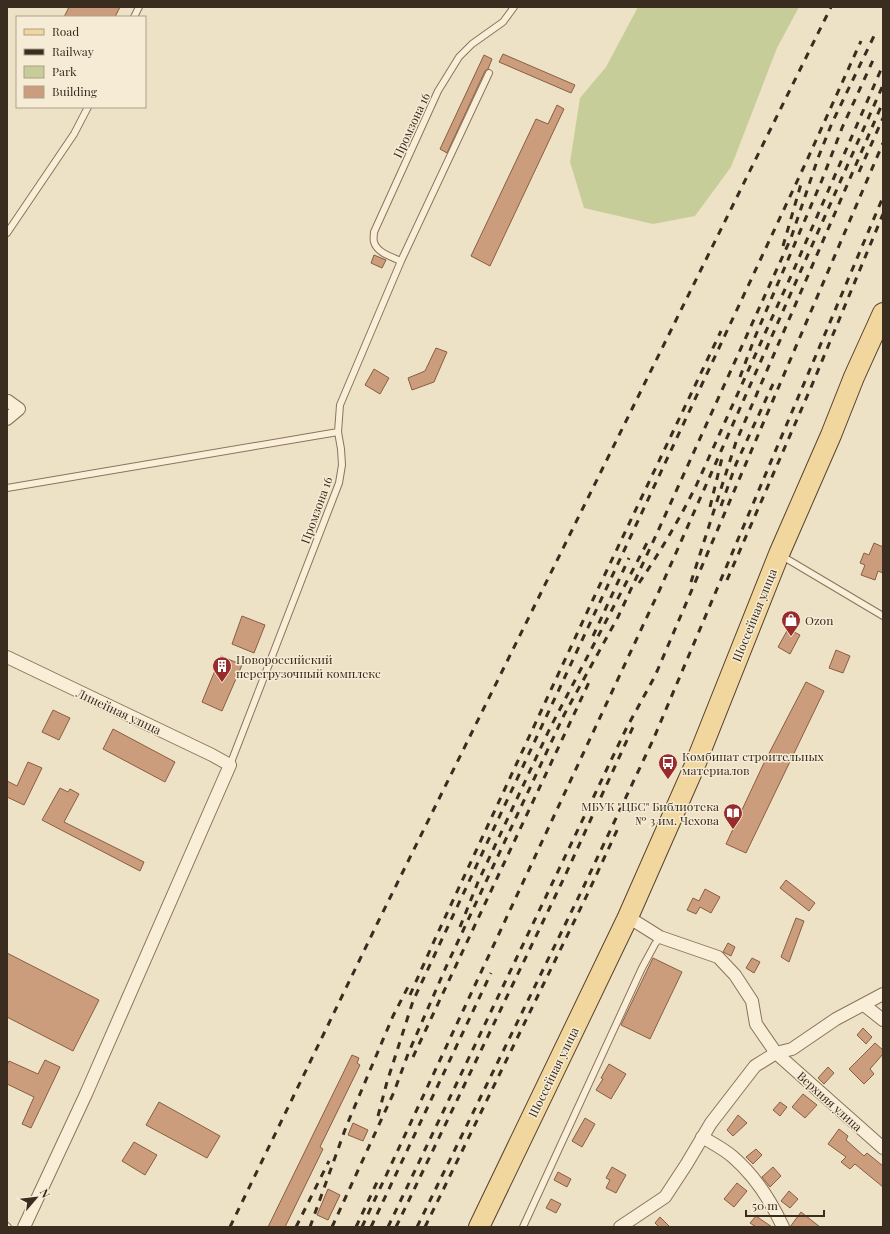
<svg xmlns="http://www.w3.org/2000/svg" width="890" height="1234" viewBox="0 0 890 1234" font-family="'Playfair Display',serif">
<rect width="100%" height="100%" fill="#eee2c6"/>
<path fill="#c6cd99" d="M638 7H799L777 48 731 167 695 216 653 224 584 208 570 162 580 98 606 67Z"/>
<path fill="#cc9d7c" stroke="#895e41" d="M69 7H120L115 17H64Z
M503 54 575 85 571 93 499 62Z
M484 55 492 59 488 69 485 71 447 153 440 149Z
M557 105 564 109 490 266 471 256 536 119 548 124Z
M374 255 386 260 382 268 371 263Z
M436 348 447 352 434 382 412 390 408 378 425 371Z
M374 369 389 378 380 394 365 385Z
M874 543 883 547V573L878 571 875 580 861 575 865 565 860 563 864 553 869 555Z
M242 616 265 625 254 653 232 644Z
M788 629 800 635 790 654 778 647Z
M836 650 850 656 843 673 829 668Z
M221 656 242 665 222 711 202 702Z
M806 682 824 691 746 853 726 844 763 765Z
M53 710 70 718 59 740 42 732Z
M113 729 175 762 165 782 103 749Z
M28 762 42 768 24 805 7 797V781L17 786Z
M60 788 68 792 70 789 79 794 64 822 144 862 140 871 42 820Z
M786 880 815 903 809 911 780 888Z
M705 889 720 897 711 913 700 907 696 914 687 910 693 898 699 901Z
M796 918 804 921 789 962 781 957Z
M728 943 735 947 731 956 723 952Z
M7 953 99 1000 73 1051 7 1017Z
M653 958 682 972 650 1039 621 1025Z
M752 958 760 962 754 973 746 968Z
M863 1028 872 1037 866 1044 857 1035Z
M875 1043 883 1050V1054L870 1069 874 1074 864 1084 849 1069Z
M352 1055 359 1058 357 1063 360 1065 320 1147 323 1149 285 1227H268Z
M45 1060 60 1067 31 1128 22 1124 34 1097 7 1084V1065L9 1061 38 1074Z
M609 1064 626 1074 611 1099 596 1090 603 1079 601 1078Z
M828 1067 834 1073 824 1084 818 1078Z
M803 1094 817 1105 805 1118 792 1107Z
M159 1102 220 1136 207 1158 146 1125Z
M780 1102 787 1107 780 1116 773 1110Z
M738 1115 747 1123 733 1136 727 1130Z
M585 1118 595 1124 582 1147 572 1141Z
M353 1123 368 1130 363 1141 348 1135Z
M839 1129 848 1136 846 1140 864 1156 867 1153 883 1166V1187L855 1164 850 1169 841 1162 846 1157 828 1144Z
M134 1142 157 1155 145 1175 122 1161Z
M756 1149 762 1155 753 1164 746 1157Z
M612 1167 626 1175 616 1193 606 1188 610 1180 606 1178Z
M773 1167 781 1176 770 1187 762 1177Z
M558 1172 571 1179 567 1187 554 1180Z
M737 1183 747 1191 734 1207 724 1199Z
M328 1189 340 1195 328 1220 317 1215Z
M789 1191 798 1199 790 1208 781 1201Z
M551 1199 561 1204 556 1213 546 1208Z
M801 1212 820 1227H790Z
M756 1216 772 1227H756L750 1223Z
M660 1217 670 1227H659L655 1223Z"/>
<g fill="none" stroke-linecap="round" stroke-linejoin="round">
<g stroke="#8a745b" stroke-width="8">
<path id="lane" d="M134 17 139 7
M7 233 74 134 88 107
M401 261C392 257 377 253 374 242 373 239 374 235 374 232L438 91 459 57 472 44 503 22 514 7
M7 488 338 432
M782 556 883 616
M230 765 339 483 342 465 341 449 338 432 340 405 401 261 489 73
M7 1226 8 1227
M523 1227 642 968 655 944 660 937"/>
</g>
<g stroke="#8a745b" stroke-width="14">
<path id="street" d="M7 419 19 409 8 401
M7 657 212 755 230 765 86 1094 24 1227
M628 917 660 937 718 957 735 975 752 1001 756 1024 776 1053 883 1148
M864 1005 883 1020
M702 1137C712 1143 724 1149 733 1157 755 1176 771 1201 783 1227
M620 1227 665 1197 686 1165 711 1123 755 1066 776 1053 792 1049 836 1019 883 994"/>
</g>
<g stroke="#57422f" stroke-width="22">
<path id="primary" d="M479 1227 628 917 695 765 779 554 831 435 854 377 883 313"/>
</g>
<use href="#lane" stroke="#f9efd9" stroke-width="6"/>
<use href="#street" stroke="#f9efd9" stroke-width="12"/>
<use href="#primary" stroke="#f1d79e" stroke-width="20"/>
<path stroke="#3a2c1f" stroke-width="3" stroke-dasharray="7 7" stroke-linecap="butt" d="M859 172 883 118
M783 246 801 184
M740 377 755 337 822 180 842 128 874 58
M721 506 736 464 773 384
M710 507 722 458
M727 580 812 385 883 214
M691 582 736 442 883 102
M639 583C660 552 679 520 696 486L795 267 883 65
M593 636 629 558
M460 927 478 882 550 728 648 541
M410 995 435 939 596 593 721 331
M413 1057 591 678
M378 1116 387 1082 413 1001 808 158 861 41
M230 1227 378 922 831 7
M296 1227 329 1161
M310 1227 346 1127 393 1016 409 985
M332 1227 394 1092 408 1054 446 967 564 715 618 617 658 531 791 238 818 158 832 123 874 36
M356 1227 378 1180
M362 1227 660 589 883 85
M371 1227 491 973
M388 1227 626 729 655 676 883 143
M396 1227 564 878 633 727
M417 1227 583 888 653 740 883 197
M425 1227 588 893 619 826"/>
</g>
<defs>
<g id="shop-pin" transform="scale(1)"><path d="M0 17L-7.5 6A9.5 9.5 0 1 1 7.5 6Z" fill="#982b2c" stroke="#f6ecd5"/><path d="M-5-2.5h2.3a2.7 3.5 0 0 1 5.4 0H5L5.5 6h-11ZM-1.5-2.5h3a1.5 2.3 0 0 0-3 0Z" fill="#fff"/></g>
<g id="building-pin" transform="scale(1)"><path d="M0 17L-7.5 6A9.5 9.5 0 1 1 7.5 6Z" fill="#982b2c" stroke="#f6ecd5"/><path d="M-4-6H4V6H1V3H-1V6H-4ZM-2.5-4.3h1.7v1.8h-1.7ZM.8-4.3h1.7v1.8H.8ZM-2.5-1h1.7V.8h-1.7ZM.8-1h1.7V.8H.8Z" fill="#fff"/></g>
<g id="bus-pin" transform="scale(1)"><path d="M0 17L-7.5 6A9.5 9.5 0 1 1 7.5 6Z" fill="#982b2c" stroke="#f6ecd5"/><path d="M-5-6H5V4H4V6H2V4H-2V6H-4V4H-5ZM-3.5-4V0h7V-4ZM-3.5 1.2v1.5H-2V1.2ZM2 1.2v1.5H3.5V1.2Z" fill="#fff"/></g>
<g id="library-pin" transform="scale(1)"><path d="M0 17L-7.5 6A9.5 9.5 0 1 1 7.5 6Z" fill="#982b2c" stroke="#f6ecd5"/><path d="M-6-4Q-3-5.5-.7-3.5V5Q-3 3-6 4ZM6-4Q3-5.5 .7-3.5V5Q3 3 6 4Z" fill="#fff"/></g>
</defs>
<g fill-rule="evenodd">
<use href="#shop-pin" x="791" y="620"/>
<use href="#building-pin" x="222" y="666"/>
<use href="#bus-pin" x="668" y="763"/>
<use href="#library-pin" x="733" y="813"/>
</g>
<g text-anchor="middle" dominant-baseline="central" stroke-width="3" stroke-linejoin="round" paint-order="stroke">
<g font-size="12" fill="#3a2c1f" stroke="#f6ecd5">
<text transform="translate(411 125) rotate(-65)">Промзона 16</text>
<text transform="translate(316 510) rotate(-70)">Промзона 16</text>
<text transform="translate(754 615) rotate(-68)">Шоссейная улица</text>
<text transform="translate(119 711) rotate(25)">Линейная улица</text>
<text transform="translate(553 1072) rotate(-64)">Шоссейная улица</text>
<text transform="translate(830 1101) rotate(42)">Верхняя улица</text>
</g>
<g font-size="12" fill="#3a2c1f" stroke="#f6ecd5" text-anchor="start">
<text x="805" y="620">Ozon</text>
<text x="236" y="659">Новороссийский<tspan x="236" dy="14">перегрузочный комплекс</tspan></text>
<text x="682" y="756">Комбинат строительных<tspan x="682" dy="14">материалов</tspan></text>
<text x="719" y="806" text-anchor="end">МБУК "ЦБС" Библиотека<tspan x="719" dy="14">№ 3 им. Чехова</tspan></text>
</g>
</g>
<rect width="890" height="1234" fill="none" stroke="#3a2c1f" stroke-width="16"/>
<rect x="16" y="16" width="130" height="92" fill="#f6ecd5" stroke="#ab9f8c"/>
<rect x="24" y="29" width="20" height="6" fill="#f1d79e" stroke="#ab9f8c"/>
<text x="52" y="36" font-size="12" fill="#3a2c1f">Road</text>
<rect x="24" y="49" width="20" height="6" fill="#3a2c1f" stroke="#ab9f8c"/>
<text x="52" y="56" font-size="12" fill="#3a2c1f">Railway</text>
<rect x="24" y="66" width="20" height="12" fill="#c6cd99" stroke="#ab9f8c"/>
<text x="52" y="76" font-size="12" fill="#3a2c1f">Park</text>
<rect x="24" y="86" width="20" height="12" fill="#cc9d7c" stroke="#ab9f8c"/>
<text x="52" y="96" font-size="12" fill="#3a2c1f">Building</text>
<g transform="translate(36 1198) rotate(62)" stroke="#f6ecd5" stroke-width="3" paint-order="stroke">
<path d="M0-3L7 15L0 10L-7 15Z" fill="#3a2c1f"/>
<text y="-6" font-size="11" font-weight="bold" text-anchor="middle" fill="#3a2c1f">N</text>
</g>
<path d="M746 1210v6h78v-6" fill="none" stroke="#3a2c1f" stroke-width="2"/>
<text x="752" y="1210" font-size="12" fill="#3a2c1f" stroke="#f6ecd5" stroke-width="3" paint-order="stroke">50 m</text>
</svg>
